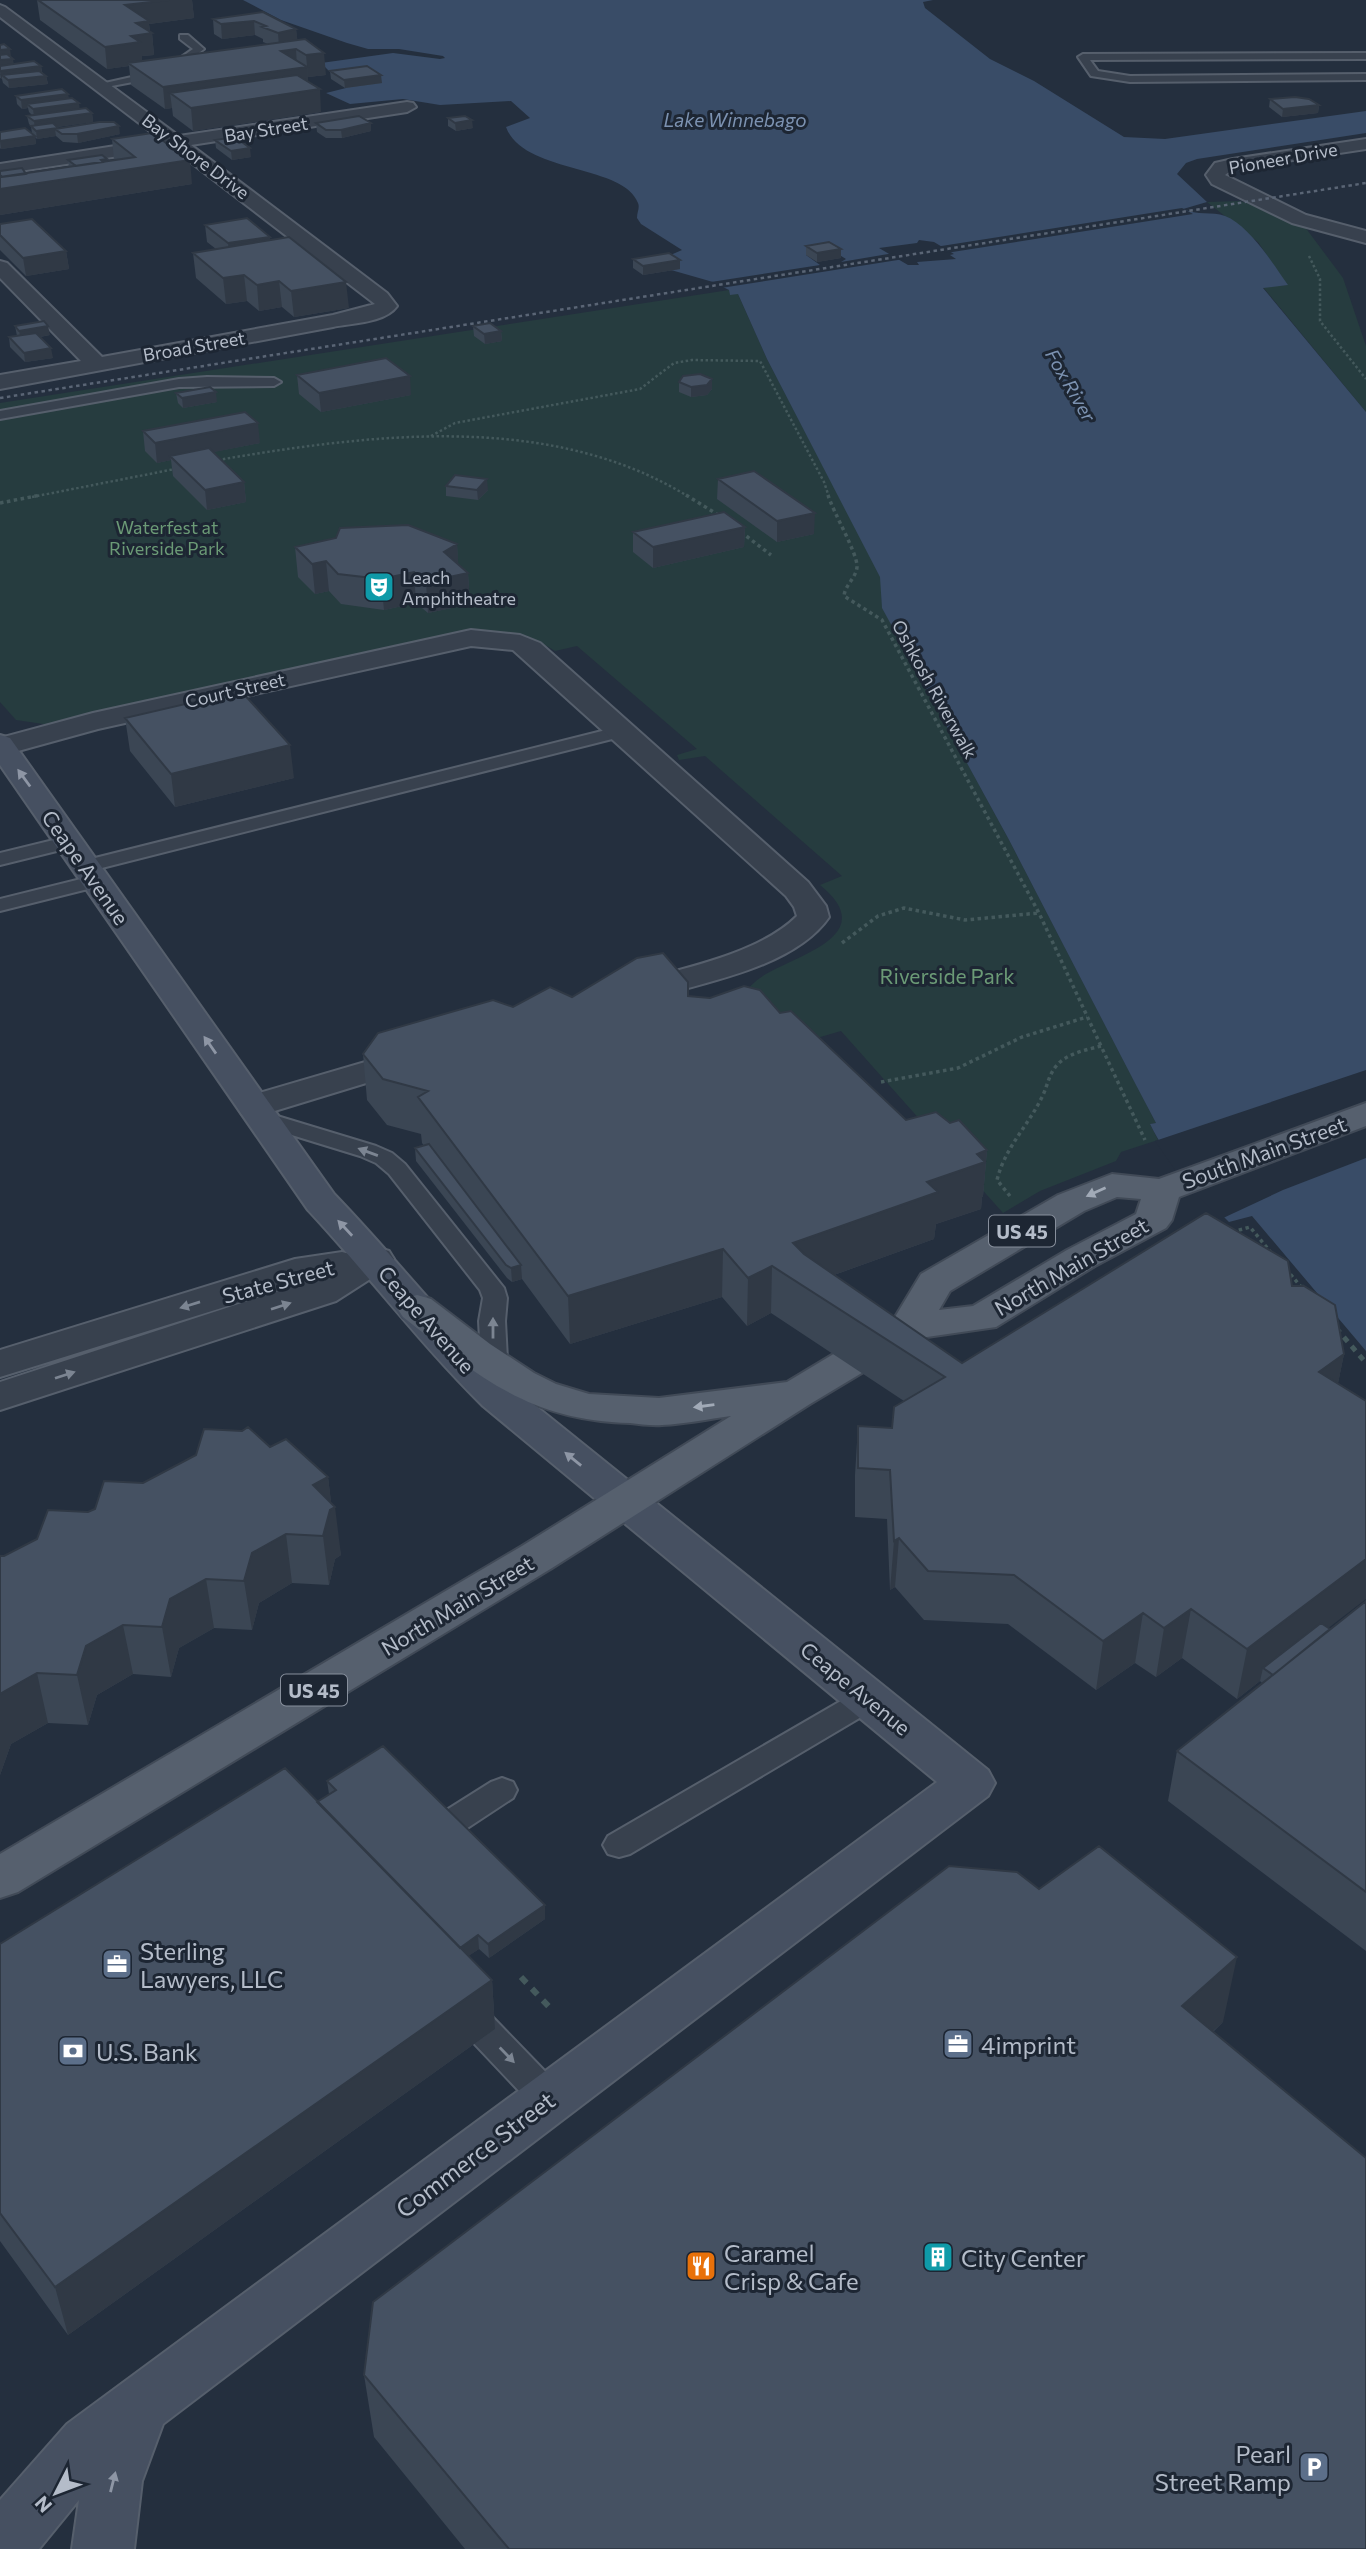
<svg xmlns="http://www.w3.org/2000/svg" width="1366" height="2549" viewBox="0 0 1366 2549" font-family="Commissioner,sans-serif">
<rect width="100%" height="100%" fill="#242f3e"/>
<path fill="#263c3f" d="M1240 201 1299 219 1343 278 1366 346V412L1263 287 1287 285 1258 242 1207 202Z
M729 290 730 294H738L767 359 881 577 882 607 1008 838 1156 1123 1150 1124 1158 1140 1121 1152 1116 1161 1040 1191 1003 1213 841 1031 786 1047 738 999C747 990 755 980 766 974 802 953 880 934 820 885L842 876 705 756 679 760 677 755 697 749 577 646 555 651C532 635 506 632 478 632L50 725 16 720 0 702V403Z"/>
<path fill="#394c67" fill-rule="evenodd" d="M243 0H933L923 2 925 8 990 59 1034 81 1124 137 1165 139 1366 111V133L1197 159 1186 163 1177 174 1207 202 1183 209C1197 216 1212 211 1225 216 1249 225 1274 265 1288 285L1263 288 1366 412V1351L1252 1216 1229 1222C1199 1191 1169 1163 1150 1124L1156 1123 1136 1085 1008 838 882 608 880 577 767 359 738 294 730 295 729 290 713 282 671 270 680 268 666 257 682 250 641 224 637 218C637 212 640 208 638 203 624 164 523 174 506 127L530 118 511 101 440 105 403 99 350 104 326 93 346 88 321 63 393 53 440 59 445 58 443 56 399 49H368L347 43 281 20ZM919 240 934 242 954 254 950 255 956 259 917 262 919 265H908L879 248 917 243Z"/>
<path fill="#242f3e" d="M1182 208 1193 214 946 253 935 247Z
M833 251 846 259 841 262 894 253 904 259 721 288 711 282 820 265 806 255Z
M1366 1070V1158L1283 1190 1221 1219 1182 1180 1155 1141Z"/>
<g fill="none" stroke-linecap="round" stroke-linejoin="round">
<g stroke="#565f6c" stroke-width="4">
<path id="lane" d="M180 35H188L204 49 170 75 101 88 96 85 163 70 193 49 180 39Z
M1366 53V59L1090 60 1098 71 1130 76 1366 74V80L1130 82 1091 76 1078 57 1083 54Z
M207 377 274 378 281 382 274 386 179 387 0 419V411L179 379Z
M622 726 631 731 628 735 86 872 79 870 76 866 79 862Z
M70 836 80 842 77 846 0 865V853Z
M97 875 104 877 107 881 104 885 0 911V899Z
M264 1112 376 1146 392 1153 405 1164 504 1288 507 1298 505 1321 508 1378 504 1384 495 1386 486 1384 482 1378 479 1321 483 1298 480 1290 389 1174 376 1163 360 1156 256 1124 253 1119 256 1114Z
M868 1688 878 1691 883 1699 878 1707 630 1854 619 1857 608 1854 603 1845 608 1836 858 1691Z
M502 1778 513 1782 517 1790 513 1798 440 1846 429 1849 418 1846 413 1837 418 1828 491 1782Z
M465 1997 477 2001 561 2088 566 2099 561 2110 549 2114 537 2110 453 2021 448 2011 453 2001Z"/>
</g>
<g stroke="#565f6c" stroke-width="4">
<path id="street" d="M0 5 5 7 179 136 407 102 413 103 416 107 407 112 191 145 387 293 397 306C385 323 352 323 333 327L0 389V375L81 361 0 278V261L7 263 102 357 333 315 375 304 172 148 0 174V164L160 139 0 17Z
M1366 139V149L1233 169 1225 175 1306 215 1366 231V243L1292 223 1212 184 1206 175 1215 163 1233 159Z
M471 630 520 635 540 643 808 882 826 906 829 917C794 968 701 983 644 1000L632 1003 620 1000 615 993 620 986C674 970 757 956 797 916L794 907 786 896 513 650 471 646 98 729 0 756V738L93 713Z
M413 1048 425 1051 430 1058 425 1065 255 1117 242 1114 237 1106 242 1098Z
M375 1247 389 1251 394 1259 389 1267 336 1301 0 1410V1382L315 1279 0 1377V1350L295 1259 342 1252 354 1255Z"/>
</g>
<g stroke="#565f6c" stroke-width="4">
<path id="secondary" d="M0 735 10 738 334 1194C395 1257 448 1326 511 1386L988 1770 995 1783 988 1796 163 2424 142 2481 134 2549H72L79 2500 39 2549H0V2500L67 2424 937 1782 483 1406C420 1344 368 1274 308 1210L0 765Z"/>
</g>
<g stroke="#414a57" stroke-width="4">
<path id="primary" d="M1366 1103V1126L1179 1197 1172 1220 1166 1228 1095 1266 996 1327 920 1338 810 1404 552 1568 18 1892 0 1898V1854L522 1546 731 1416C708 1419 685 1424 662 1425 651 1426 640 1424 630 1423 529 1421 478 1376 403 1317L397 1308 403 1299 417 1295 431 1299 490 1344 534 1373 556 1384 589 1394 659 1398 787 1382 895 1317 921 1274 1058 1195 1112 1174 1159 1179ZM1117 1197 1141 1199 1136 1214 1067 1250 973 1306 939 1310 950 1291 1084 1211Z"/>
</g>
<path stroke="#44595c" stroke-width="2.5" stroke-dasharray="2.5 2.5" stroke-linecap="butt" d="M1309 256 1320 279V321L1366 379
M431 436 455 423 640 389 674 363 692 360 760 361 824 482 829 497
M218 460C371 434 550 411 689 497
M32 497 175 469"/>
<path stroke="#44595c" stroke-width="3.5" stroke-dasharray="3.5 3.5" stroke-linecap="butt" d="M686 495 720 516
M828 495C833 512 858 554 857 567 856 578 845 585 844 596L882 620 1039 913 1101 1046
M0 503 41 495
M741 532 771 555
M842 943 878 916 904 908 965 920 1039 913
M881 1082 958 1068 1022 1037 1087 1017
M1010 1196 997 1180C1005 1147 1029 1125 1043 1095 1048 1084 1049 1074 1057 1065 1068 1053 1086 1050 1101 1046L1145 1140
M1232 1232 1250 1227 1273 1255
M1286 1269 1302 1288"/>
<path stroke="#44595c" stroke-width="5" stroke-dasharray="6 6" stroke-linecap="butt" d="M1301 1286 1303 1289
M1336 1328 1366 1363"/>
<path stroke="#44595c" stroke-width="6" stroke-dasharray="8 8" stroke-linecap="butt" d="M521 1977 552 2010"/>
<use href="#lane" fill="#38414e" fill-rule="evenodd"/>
<use href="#street" fill="#38414e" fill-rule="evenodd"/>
<use href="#secondary" fill="#465061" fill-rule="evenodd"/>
<use href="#primary" fill="#56606e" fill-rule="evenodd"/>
<path stroke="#5a6575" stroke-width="2.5" stroke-dasharray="3.5 3.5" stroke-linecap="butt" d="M0 398 1366 183"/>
</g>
<path fill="#3b4654" d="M37 0H192L194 18 149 24 150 32 152 33 154 55 142 56V61L268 44 263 42V39L255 35 222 39 214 34 213 19 263 12 296 29 297 40 326 75 308 77V82L321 112 193 131 173 116 172 108 165 109 131 85 129 66 107 69 40 20Z
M0 45 11 57H10L14 64 41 66 42 72 46 76 48 84 9 88 3 83 2 79 0 78Z
M330 71 382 83 345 88 331 79Z
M16 96 69 98 79 103V109L92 113 93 122 57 127 58 129 120 134 78 143 63 142 56 136 37 139 35 137 36 144 1 149 0 148V132L32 134 31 126 29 124 27 116 32 115 29 112 28 108 22 109 17 104Z
M1270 99 1319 105 1318 113 1282 117 1269 107Z
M448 118 473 128 456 131 448 126Z
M316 123 371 131 342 138H326L317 132Z
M112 139 192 184 0 215V171L26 174 69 167 68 160 107 159V161L114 160Z
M215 140 251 157 232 160 216 148Z
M0 224 66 251 69 269 26 276 0 250Z
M205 225 270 240 349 308 294 317 282 307 259 311 247 301 226 304 196 278 193 253 216 249 207 242Z
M806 246 841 249V258L817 262 806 255Z
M633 259 680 269 643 275 633 268Z
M15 326 50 335 40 337 53 358 25 362 10 347 9 337 17 336Z
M473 326 501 331 502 341 485 344 474 336Z
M297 375 411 395 321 412 299 394Z
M712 379V389L707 395 691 397 679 392V382Z
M176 393 217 402 183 408 178 403Z
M143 431 260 443 213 452 244 482 246 502 207 510 173 476 171 460 157 463 145 451Z
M718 479 814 534 777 542 717 499Z
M446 486 488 490 478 500 446 496Z
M745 527 744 547 653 568 633 552V532Z
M457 544 458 564 468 573 470 604 428 613 416 603 384 610 341 604 329 591 315 594 298 577 295 547Z
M125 718 294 778 175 807 130 751Z
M688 996 780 1013 906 1120 950 1123 987 1150 983 1196 982 1197 981 1209 936 1224 934 1239 834 1275 962 1363 1292 1286 1344 1354 1338 1383 1328 1628 1330 1629 1366 1601V1951L1168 1801 1177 1751 1262 1683 1260 1681 1237 1699 1182 1658 1156 1677 1135 1663 1096 1690 1008 1624 924 1620 895 1587 890 1590 887 1519 855 1517V1475L858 1426 892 1428 904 1401 771 1313 747 1326 722 1297 570 1344 522 1279 512 1282 507 1278 416 1161 415 1148 424 1146 422 1143 421 1134 387 1125 367 1100 363 1054 513 1007 572 997Z
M270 1447 328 1477 331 1503 341 1555 335 1559 329 1585 292 1583 259 1603 252 1630 214 1628 179 1648 171 1677 133 1674 97 1695 88 1725 48 1723 11 1744 0 1775V1556H4L143 1483Z
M327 1781 545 1919 489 1958 479 1949 468 1956 492 1980 495 2029 68 2335 0 2241V1944L317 1802 329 1794Z
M1223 2022 1213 2032 1366 2549H465L374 2437 364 2375Z"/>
<path fill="#303945" d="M169 0H192L194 18 149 24 150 33H152L154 55 142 56V64L128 63 129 66 107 69 105 47 131 36 125 5Z
M254 21 255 35 222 39 221 24Z
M296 29 298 44 279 47 278 33Z
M10 49 11 57 0 58V50Z
M296 49 297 68 307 67 309 89 170 93 172 108 165 109 163 87 281 51Z
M324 53 326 75 308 77 306 55Z
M13 59 14 67 0 68V60Z
M41 66 42 74 2 75V79H1L0 71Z
M381 75 382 83 345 88 344 80Z
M46 76 48 84 9 88 8 80Z
M320 89 321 112 193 131 191 108Z
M68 94 70 102 27 104 28 108 22 109 21 100Z
M79 103 80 111 34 117 33 109Z
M1319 105 1318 113 1282 117 1283 109Z
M92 113 93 122 35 130 34 121Z
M472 120 473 128 456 131 455 123Z
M371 123V131L342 138 341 130Z
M119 126 120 134 78 143 77 134Z
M58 128 59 132 55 129 56 136 37 139 36 131Z
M35 136 36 144 1 149 0 141Z
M250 148 251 157 232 160 231 151Z
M107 159 108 173 190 160 192 184 0 215V188Z
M270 237 272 254 230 261 228 243Z
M841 249V258L817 262V253Z
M66 251 69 269 26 276 23 258Z
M680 260V269L643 275V266Z
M244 275 247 301 226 304 223 278Z
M279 281 282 307 259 311 257 285Z
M346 282 349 308 294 317 291 291Z
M48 326 50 335 21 340 19 331Z
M501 331 502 341 485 344 484 334Z
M51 348 53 358 25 362 24 353Z
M410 376 411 395 321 412 319 393Z
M712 379V389L707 395 691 397V387Z
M216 392 217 402 183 408 182 398Z
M258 423 260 443 174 460 170 456 171 460 157 463 155 443Z
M487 479 488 490 478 500 477 490Z
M244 482 246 502 207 510 205 490Z
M815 513 814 534 777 542V521Z
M745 527 744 547 653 568V547Z
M457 544 459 574 468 573 470 604 428 613 426 582 444 552Z
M326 561 329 591 315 594 312 564Z
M414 572 416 603 384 610 381 579Z
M290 745 294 778 175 807 171 774Z
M987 1150 983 1196 982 1197 981 1209 936 1224 934 1239 803 1286 793 1243 927 1182 977 1154Z
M723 1249 722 1297 570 1344 568 1296Z
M521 1265 522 1279 512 1282 511 1268Z
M772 1266 771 1313 747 1326 748 1278Z
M1344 1354 1334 1403 1319 1372Z
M328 1477 332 1509 335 1507 341 1555 335 1559 329 1585 323 1536 313 1485Z
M286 1534 292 1583 259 1603 252 1630 244 1581 252 1553Z
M899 1538 895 1587 890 1590 894 1541Z
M1366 1559V1599L1270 1673 1263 1668 1260 1681 1237 1699 1247 1649Z
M206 1579 214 1628 179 1648 171 1677 162 1627 170 1599Z
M1191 1609 1182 1658 1156 1677 1164 1628Z
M1143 1613 1135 1663 1096 1690 1103 1641Z
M123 1625 133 1674 97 1695 88 1725 77 1675 86 1646Z
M37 1673 48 1723 11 1744 0 1775V1694Z
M545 1905V1919L489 1958 488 1944Z
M478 1935 479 1949 442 1974 441 1961Z
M1237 1957 1223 2022 1169 2071 1182 2006Z
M492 1980 495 2029 68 2335 55 2287Z"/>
<path fill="#455162" stroke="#303945" stroke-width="2" d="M38 0H169L125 5 149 21 136 23 152 33 131 36 140 42 105 47Z
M263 12 296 29 278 33 262 27 266 26 254 21 221 24 213 19Z
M305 39 324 53 306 55 296 49 281 51 307 67 163 87 128 63Z
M4 44 10 49 0 50V45Z
M7 54 13 59 0 60V55Z
M34 61 41 66 0 71V66Z
M367 66 381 75 344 80 330 71Z
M39 71 46 76 8 80 2 75Z
M297 75 320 89 191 108 170 93Z
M62 89 68 94 21 100 16 96Z
M1295 97 1309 99 1319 105 1283 109 1270 99Z
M72 98 79 103 33 109 27 104Z
M86 108 92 113 34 121 27 116Z
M359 116 371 123 341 130H326L316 123Z
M465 116 472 120 455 123 448 118Z
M99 122H114L119 126 77 134H62L55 129Z
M53 123 58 128 36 131 31 126Z
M25 128 35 136 0 141V132Z
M152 133 190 160 0 189V177L135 157 112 139Z
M235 137 250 148 231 151 215 140Z
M102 155 107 159 101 160 103 162 76 166 68 160Z
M22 168 26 174 2 177 0 175V171Z
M247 218 270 237 228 243 205 225Z
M32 219 66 251 23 258 0 235V224Z
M289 237 346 282 291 291 279 281 257 285 244 275 223 278 193 253Z
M829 242 841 249 817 253 806 246Z
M669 253 680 260 643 266 633 259Z
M44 321 48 326 19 331 15 326Z
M490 323 501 331 484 334 473 326Z
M36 333 51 348 24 353 9 337Z
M386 358 410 376 319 393 297 375Z
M700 374 712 379 707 385 691 387 679 382 683 376Z
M210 387 216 392 182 398 176 393Z
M245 412 258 423 155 443 143 431Z
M209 448 244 482 205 490 170 456Z
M754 471 815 513 777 521 718 479Z
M455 475 487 479 477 490 446 486Z
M724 512 745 527 653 547 633 532Z
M408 525 457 544 444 552 468 573 426 582 414 572 381 579 338 574 326 561 312 564 295 547 336 538 340 528Z
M241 691 290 745 171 774 125 718Z
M663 953 688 982V996L710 998 744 986 760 990 780 1013 791 1011 906 1120 936 1112 950 1123 959 1120 987 1150 977 1154 985 1162 927 1182 938 1192 793 1243 804 1254 962 1363 1206 1213 1288 1261 1292 1286H1304L1335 1305 1344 1354 1319 1372 1366 1401V1559L1247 1649 1191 1609 1164 1628 1143 1613 1103 1641 1014 1575 928 1571 899 1538 894 1541 890 1470 858 1468V1426L892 1428 894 1407 945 1377 772 1266 748 1278 723 1249 568 1296 418 1097 428 1091 383 1079 363 1054 378 1033 493 1000 513 1007 550 987 572 997 637 958Z
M429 1144 521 1265 511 1268 506 1265 415 1148Z
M248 1427 270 1447 286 1439 328 1477 313 1485 335 1507 330 1510 323 1536 286 1534 252 1553 244 1581 206 1579 170 1599 162 1627 123 1625 86 1646 77 1675 37 1673 0 1694V1556H4L37 1539 48 1510 88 1512 95 1509 104 1481 143 1483 196 1455 204 1429 242 1431Z
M1366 1601V1892L1177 1751Z
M1321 1623 1330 1629 1273 1675 1263 1668Z
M383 1746 545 1905 488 1944 478 1935 460 1948 317 1802 336 1790 327 1781Z
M285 1768 492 1980 55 2287 0 2213V1944Z
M1099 1846 1237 1957 1182 2006 1366 2158V2549H509L364 2375 373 2302 949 1866 1017 1872 1039 1889Z"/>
<defs><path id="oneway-solid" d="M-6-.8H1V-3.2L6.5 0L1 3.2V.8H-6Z" transform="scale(1.75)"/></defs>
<g fill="#8e96a5">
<use href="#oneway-solid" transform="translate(24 778) rotate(-126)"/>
<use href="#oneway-solid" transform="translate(210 1045) rotate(-125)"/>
<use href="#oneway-solid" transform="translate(345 1228) rotate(-133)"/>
<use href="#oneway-solid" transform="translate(573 1459) rotate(-141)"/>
<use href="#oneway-solid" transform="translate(113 2482) rotate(-76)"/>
</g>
<g fill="#7c8592">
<use href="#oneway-solid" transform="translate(368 1152) rotate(-160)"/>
<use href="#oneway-solid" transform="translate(190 1305) rotate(163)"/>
<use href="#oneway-solid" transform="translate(281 1306) rotate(-18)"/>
<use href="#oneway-solid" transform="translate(493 1328) rotate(-90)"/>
<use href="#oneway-solid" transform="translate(65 1375) rotate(-18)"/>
<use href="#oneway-solid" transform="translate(507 2055) rotate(46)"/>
</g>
<g fill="#a1aab7">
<use href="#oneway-solid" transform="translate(1096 1192) rotate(156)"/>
<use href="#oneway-solid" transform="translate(704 1406) rotate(172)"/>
</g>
<defs>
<g id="theatre-square" transform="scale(1.575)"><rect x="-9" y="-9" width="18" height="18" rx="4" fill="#0f9aa8" stroke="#1d2633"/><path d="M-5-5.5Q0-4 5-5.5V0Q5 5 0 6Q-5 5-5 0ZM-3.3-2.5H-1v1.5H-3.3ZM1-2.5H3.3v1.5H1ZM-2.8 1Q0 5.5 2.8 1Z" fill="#fff"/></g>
<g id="office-square" transform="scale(1.575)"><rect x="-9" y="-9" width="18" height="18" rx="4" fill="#5c6f8a" stroke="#1d2633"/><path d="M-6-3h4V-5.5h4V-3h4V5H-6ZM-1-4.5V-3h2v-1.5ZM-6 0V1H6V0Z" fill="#fff"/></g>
<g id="bank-square" transform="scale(1.575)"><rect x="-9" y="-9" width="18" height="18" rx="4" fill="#5c6f8a" stroke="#1d2633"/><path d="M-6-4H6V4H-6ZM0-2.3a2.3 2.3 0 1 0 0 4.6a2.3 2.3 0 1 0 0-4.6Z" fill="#fff"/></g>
<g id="building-square" transform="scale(1.575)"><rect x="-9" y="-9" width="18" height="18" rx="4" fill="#0f9aa8" stroke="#1d2633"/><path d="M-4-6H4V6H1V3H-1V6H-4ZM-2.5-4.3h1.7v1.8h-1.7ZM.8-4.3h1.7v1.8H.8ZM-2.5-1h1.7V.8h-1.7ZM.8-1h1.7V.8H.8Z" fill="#fff"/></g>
<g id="restaurant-square" transform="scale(1.575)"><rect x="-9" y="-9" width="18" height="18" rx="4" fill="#e8710a" stroke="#1d2633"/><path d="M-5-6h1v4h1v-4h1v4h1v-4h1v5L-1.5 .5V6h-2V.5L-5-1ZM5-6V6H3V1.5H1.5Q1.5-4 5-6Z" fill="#fff"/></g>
<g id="parking-square" transform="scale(1.575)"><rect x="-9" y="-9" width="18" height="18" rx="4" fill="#5c6f8a" stroke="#1d2633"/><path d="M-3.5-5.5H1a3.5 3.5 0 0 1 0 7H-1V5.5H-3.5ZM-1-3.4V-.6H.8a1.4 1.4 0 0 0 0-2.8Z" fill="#fff"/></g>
</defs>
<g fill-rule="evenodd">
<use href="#theatre-square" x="379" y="587"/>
<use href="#office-square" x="117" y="1964"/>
<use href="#office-square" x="958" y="2044"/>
<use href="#bank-square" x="73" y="2051"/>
<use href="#building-square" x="938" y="2257"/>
<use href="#restaurant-square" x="701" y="2266"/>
<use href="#parking-square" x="1314" y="2467"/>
</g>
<g text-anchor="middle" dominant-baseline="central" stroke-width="6" stroke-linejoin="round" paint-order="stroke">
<g font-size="18" fill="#b4bcc9" stroke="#1d2633">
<text transform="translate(266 129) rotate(-9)">Bay Street</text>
<text transform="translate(196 156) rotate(37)">Bay Shore Drive</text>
<text transform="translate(1283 158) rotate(-10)">Pioneer Drive</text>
<text transform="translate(194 346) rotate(-10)">Broad Street</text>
<text transform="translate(935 689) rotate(61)">Oshkosh Riverwalk</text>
<text transform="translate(235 690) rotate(-13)">Court Street</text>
</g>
<g font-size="18" fill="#6b9a76" stroke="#1d2633">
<text x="167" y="527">Waterfest at<tspan x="167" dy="21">Riverside Park</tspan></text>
</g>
<g font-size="18" fill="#b4bcc9" stroke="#1d2633" text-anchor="start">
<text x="402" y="577">Leach<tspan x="402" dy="21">Amphitheatre</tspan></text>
</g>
<g font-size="19" font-style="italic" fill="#7c92b1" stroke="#1d2633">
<text x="735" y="119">Lake Winnebago</text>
<text transform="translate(1071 385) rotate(60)">Fox River</text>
</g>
<g fill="#1d2633" stroke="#878f9c" stroke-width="2">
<rect x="989" y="1215.5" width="66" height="31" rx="5"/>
<rect x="281" y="1674.5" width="66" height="31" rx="5"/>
</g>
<g font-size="19" font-weight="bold" fill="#b4bcc9">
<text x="1022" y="1231">US 45</text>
<text x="314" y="1690">US 45</text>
</g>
<g font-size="21" fill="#b4bcc9" stroke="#1d2633">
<text transform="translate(86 867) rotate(55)">Ceape Avenue</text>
<text transform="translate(1264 1152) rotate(-20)">South Main Street</text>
<text transform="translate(1071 1266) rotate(-30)">North Main Street</text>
<text transform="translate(278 1281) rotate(-15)">State Street</text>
<text transform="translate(427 1319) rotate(49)">Ceape Avenue</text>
<text transform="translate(457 1605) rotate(-31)">North Main Street</text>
<text transform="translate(856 1688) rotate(39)">Ceape Avenue</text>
</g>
<g font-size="21" fill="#6b9a76" stroke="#1d2633">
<text x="947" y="975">Riverside Park</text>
</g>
<g font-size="24" fill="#b4bcc9" stroke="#1d2633" text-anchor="start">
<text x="140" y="1950">Sterling<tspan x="140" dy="28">Lawyers, LLC</tspan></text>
<text x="981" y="2044">4imprint</text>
<text x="96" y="2051">U.S. Bank</text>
<text x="724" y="2252">Caramel<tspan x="724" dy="28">Crisp &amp; Cafe</tspan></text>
<text x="961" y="2257">City Center</text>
<text x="1291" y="2453" text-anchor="end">Pearl<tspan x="1291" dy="28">Street Ramp</tspan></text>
</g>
<g font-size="24" fill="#b4bcc9" stroke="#1d2633">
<text transform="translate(475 2154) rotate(-37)">Commerce Street</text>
</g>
</g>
<g transform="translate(56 2493) rotate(228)" stroke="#1d2633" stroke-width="5" paint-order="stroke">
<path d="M0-5L12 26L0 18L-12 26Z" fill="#b4bcc9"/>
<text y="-10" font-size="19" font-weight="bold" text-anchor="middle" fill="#b4bcc9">N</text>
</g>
</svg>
